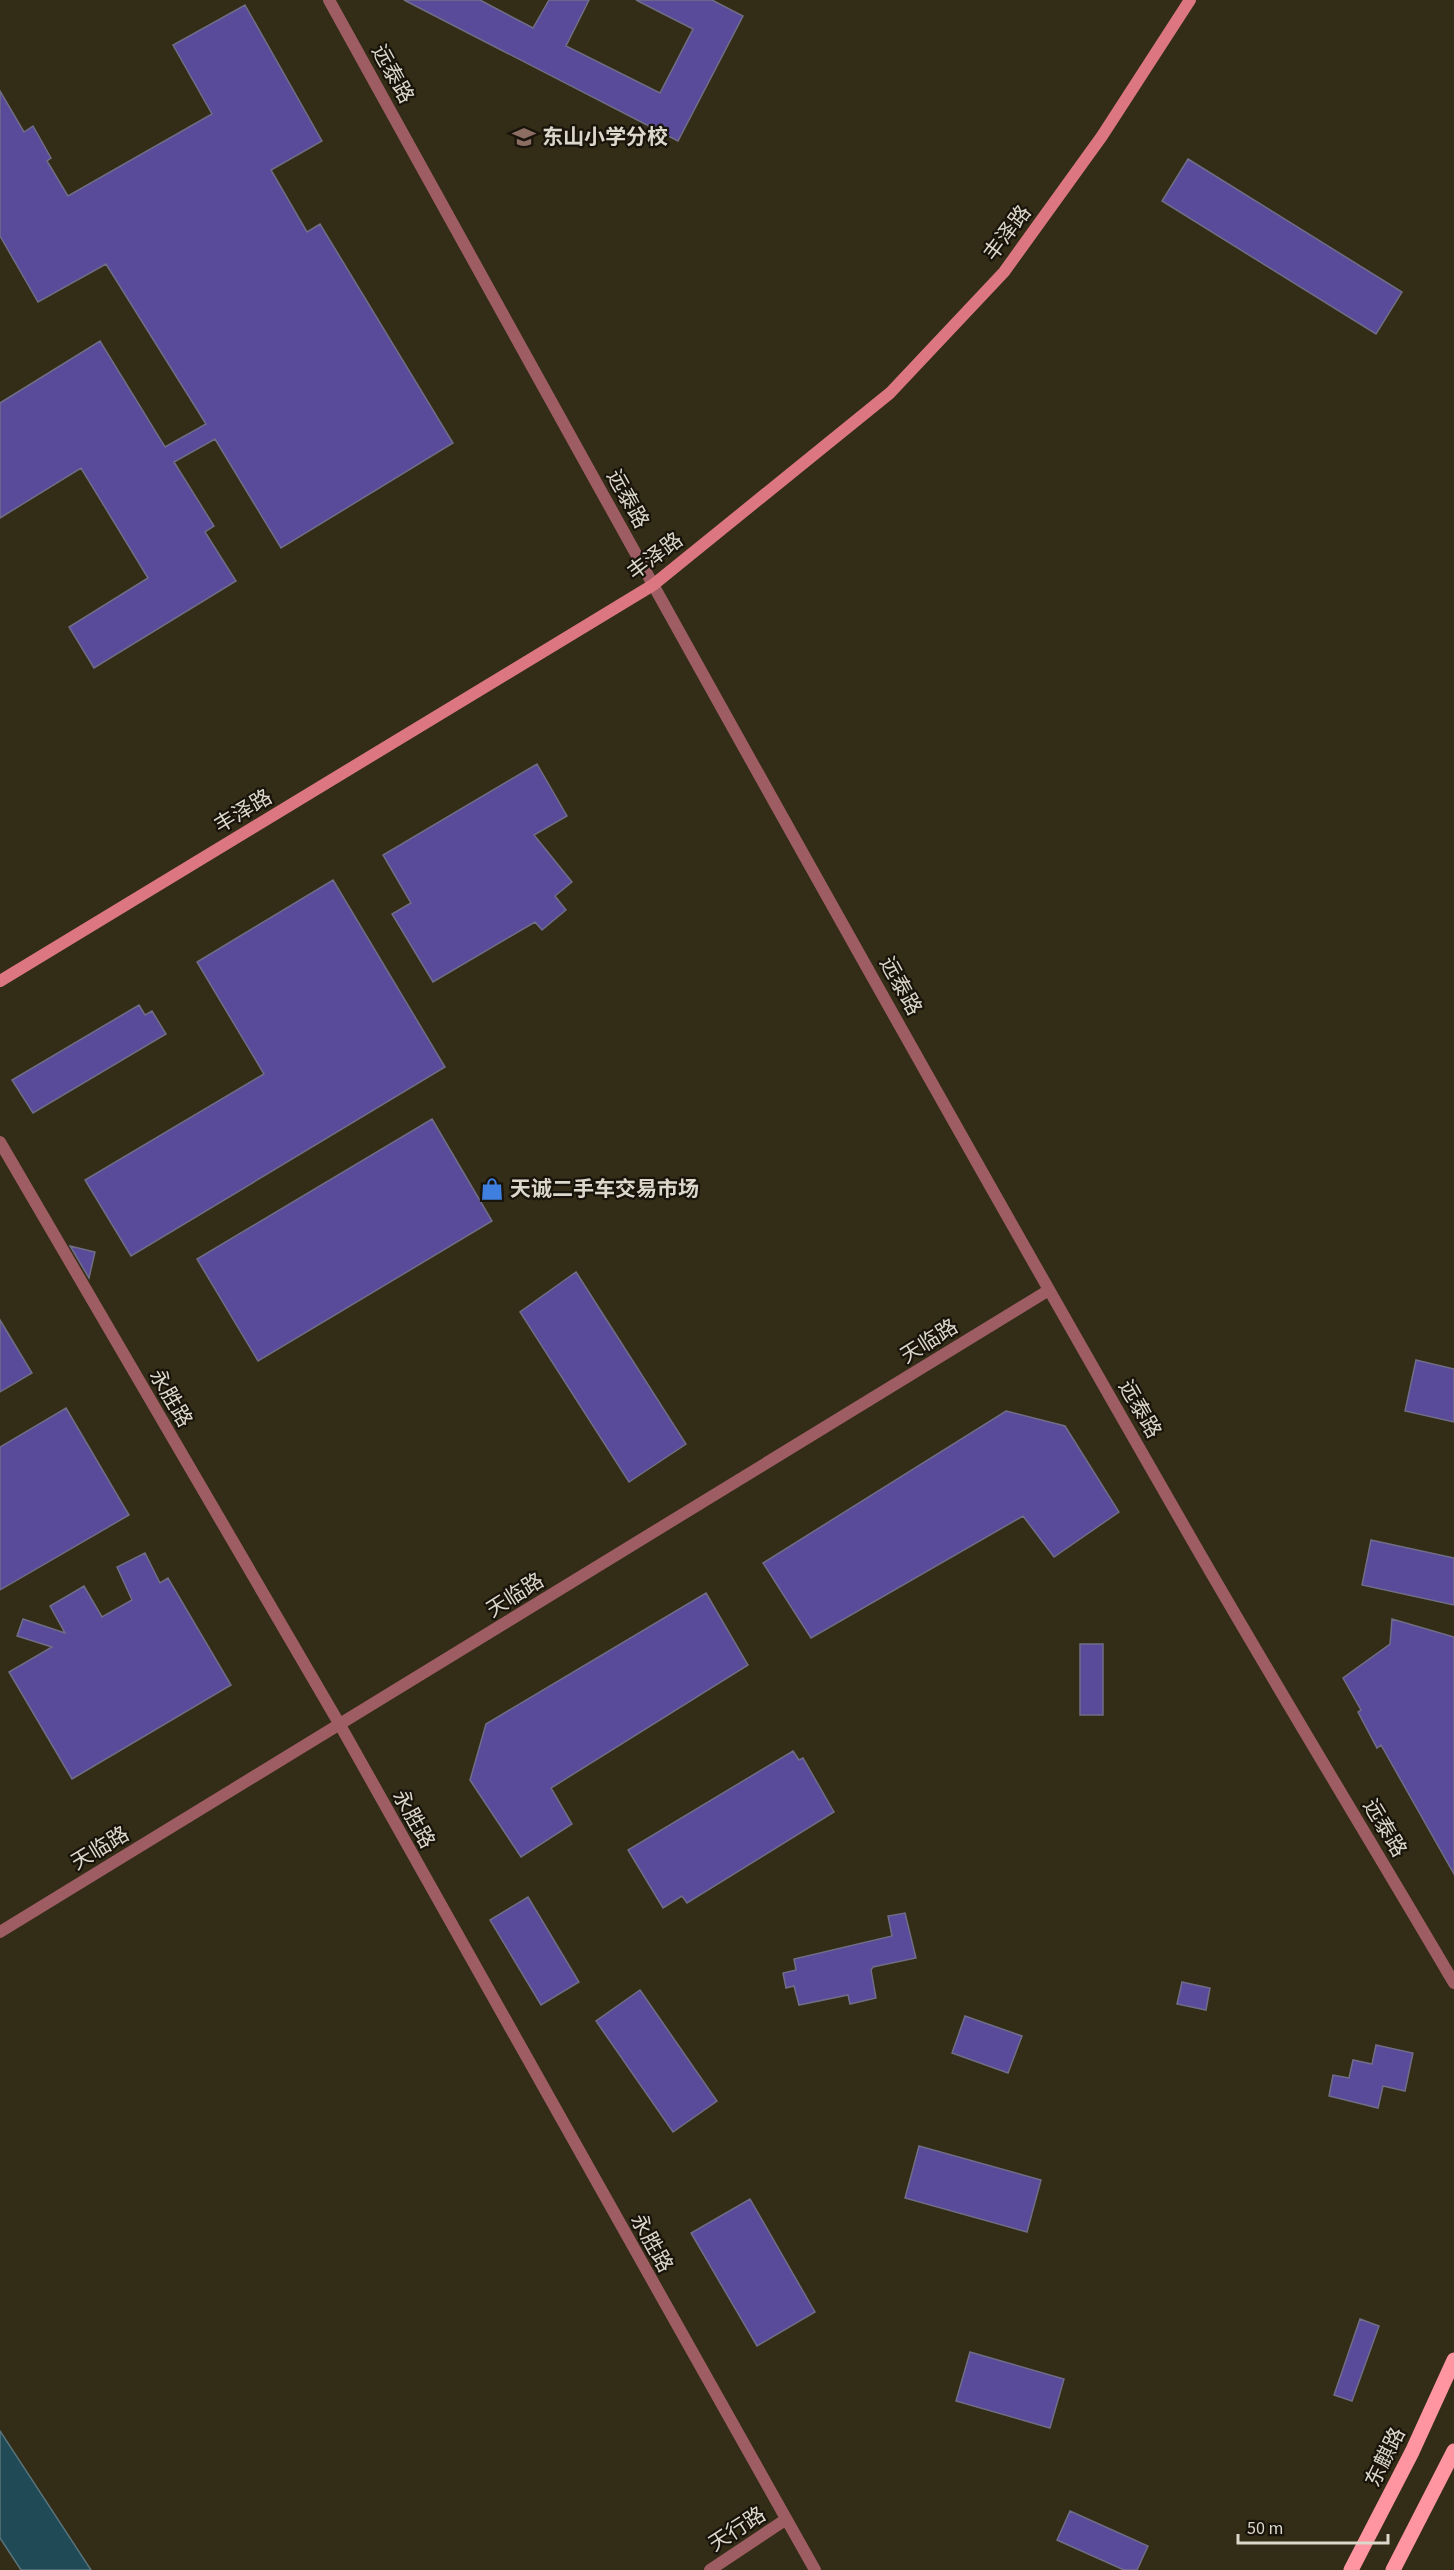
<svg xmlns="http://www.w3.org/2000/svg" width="1454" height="2570" viewBox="0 0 1454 2570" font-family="'Source Sans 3','Noto Sans SC',sans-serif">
<rect width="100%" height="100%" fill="#332c16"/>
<path fill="#214a57" stroke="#59747a" stroke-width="1.5" d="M0 2431 91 2570H21L0 2538Z"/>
<path fill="#594b9a" stroke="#706e86" stroke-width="1.5" d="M404 0H480L533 28 549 0H589L566 46 660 93 693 29 636 0H712L743 16 678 141Z
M245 5 322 141 271 170 307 232 320 224 453 443 281 548 215 439 174 462 214 526 205 532 236 581 94 668 69 627 148 578 81 468 0 518V403L100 341 165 447 206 424 106 264 38 302 0 236V91L24 132 33 126 51 158 47 161 68 196 212 114 173 45Z
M1188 159 1402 292 1376 334 1162 201Z
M537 764 567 816 534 835 572 882 555 896 566 910 542 930 535 922 433 982 392 914 411 903 383 855Z
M333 880 445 1067 131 1256 85 1180 264 1074 197 962Z
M139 1005 145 1015 152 1011 166 1034 33 1113 12 1080Z
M432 1119 492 1221 258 1361 197 1259Z
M70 1246 95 1252 89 1278Z
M576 1272 686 1444 629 1482 520 1312Z
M0 1320 32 1373 0 1392Z
M1416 1360 1454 1369V1422L1405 1411Z
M66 1408 129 1515 0 1590V1447Z
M1006 1411 1065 1426 1119 1512 1054 1557 1023 1516 811 1638 763 1563Z
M1371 1540 1454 1558V1605L1362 1585Z
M145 1553 160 1583 168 1578 231 1685 72 1779 9 1672 52 1647 17 1636 23 1619 65 1633 50 1606 84 1586 102 1617 132 1600 117 1567Z
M706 1593 748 1665 551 1788 572 1824 521 1857 470 1780 486 1724Z
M1392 1619 1454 1637V1874L1381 1745 1377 1748 1358 1712 1361 1710 1343 1678 1390 1644Z
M1080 1644H1103V1715H1080Z
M793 1751 799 1760 803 1758 834 1812 687 1903 682 1896 663 1908 628 1850Z
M528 1897 579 1982 541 2005 490 1920Z
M905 1913 916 1958 873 1967 871 1970 876 1998 850 2004 848 1995 799 2005 794 1986 786 1988 783 1973 796 1970 794 1959 892 1936 888 1916Z
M1182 1982 1210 1988 1206 2010 1177 2004Z
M640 1990 717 2101 673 2132 596 2021Z
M965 2016 1022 2036 1008 2073 952 2053Z
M1376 2045 1413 2053 1405 2091 1383 2086 1378 2108 1329 2096 1333 2075 1349 2078 1353 2060 1372 2064Z
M919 2146 1041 2180 1027 2232 905 2198Z
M750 2199 815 2312 757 2346 691 2233Z
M1360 2319 1379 2326 1352 2401 1334 2395Z
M970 2352 1064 2379 1050 2428 956 2401Z
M1070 2511 1148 2546 1137 2570H1124L1057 2540Z"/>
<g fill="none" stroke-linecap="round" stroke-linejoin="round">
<path stroke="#9d5d63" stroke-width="12" d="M329 0C610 508 891 1016 1180 1519 1269 1675 1363 1828 1454 1983
M0 1142 340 1725 815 2570
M0 1932 1049 1290
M710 2570 785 2520"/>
<path stroke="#dc7782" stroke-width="12" d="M0 981 653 585 890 393 1004 272 1102 136 1190 0"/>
<path stroke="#fe95a0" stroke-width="15" d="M1351 2570 1412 2452 1454 2360
M1393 2570 1454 2451"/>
</g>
<defs>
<g id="school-bare" transform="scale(1.8)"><path d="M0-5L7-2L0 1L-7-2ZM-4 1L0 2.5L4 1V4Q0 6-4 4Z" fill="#8d6e63" stroke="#18140b" stroke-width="2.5" paint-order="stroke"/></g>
<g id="shop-bare" transform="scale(1.8)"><path d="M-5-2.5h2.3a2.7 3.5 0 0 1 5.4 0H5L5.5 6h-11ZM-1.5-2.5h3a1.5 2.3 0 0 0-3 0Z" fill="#3f7fe0" stroke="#18140b" stroke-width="2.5" paint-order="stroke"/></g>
</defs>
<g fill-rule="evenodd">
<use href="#school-bare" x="524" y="137"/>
<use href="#shop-bare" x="492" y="1189"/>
</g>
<g text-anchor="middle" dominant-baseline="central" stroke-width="4.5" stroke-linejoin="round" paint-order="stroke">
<g font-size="21" fill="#dbd7ca" stroke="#18140b">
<text transform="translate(393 74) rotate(61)">远泰路</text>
<text transform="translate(1007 233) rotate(-53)">丰泽路</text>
<text transform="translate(628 499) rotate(61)">远泰路</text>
<text transform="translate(655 556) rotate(-37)">丰泽路</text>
<text transform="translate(243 811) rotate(-31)">丰泽路</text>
<text transform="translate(901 986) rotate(61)">远泰路</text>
<text transform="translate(929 1341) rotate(-32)">天临路</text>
<text transform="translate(171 1398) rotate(60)">永胜路</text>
<text transform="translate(1140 1409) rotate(60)">远泰路</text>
<text transform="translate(515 1595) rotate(-32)">天临路</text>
<text transform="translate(414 1819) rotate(61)">永胜路</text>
<text transform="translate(1385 1828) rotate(59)">远泰路</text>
<text transform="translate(100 1848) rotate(-31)">天临路</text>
<text transform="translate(652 2243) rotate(61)">永胜路</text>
<text transform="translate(1385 2457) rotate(-64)">东麒路</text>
<text transform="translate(737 2529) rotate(-33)">天行路</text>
</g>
<g font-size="21" font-weight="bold" fill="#dbd7ca" stroke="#18140b" text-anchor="start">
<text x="542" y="137">东山小学分校</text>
<text x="510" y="1189">天诚二手车交易市场</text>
</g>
</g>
<path d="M1238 2534v9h150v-9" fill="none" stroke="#dbd7ca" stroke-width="3"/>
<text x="1247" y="2534" font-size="18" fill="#dbd7ca" stroke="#18140b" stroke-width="4.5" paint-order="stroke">50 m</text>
</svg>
